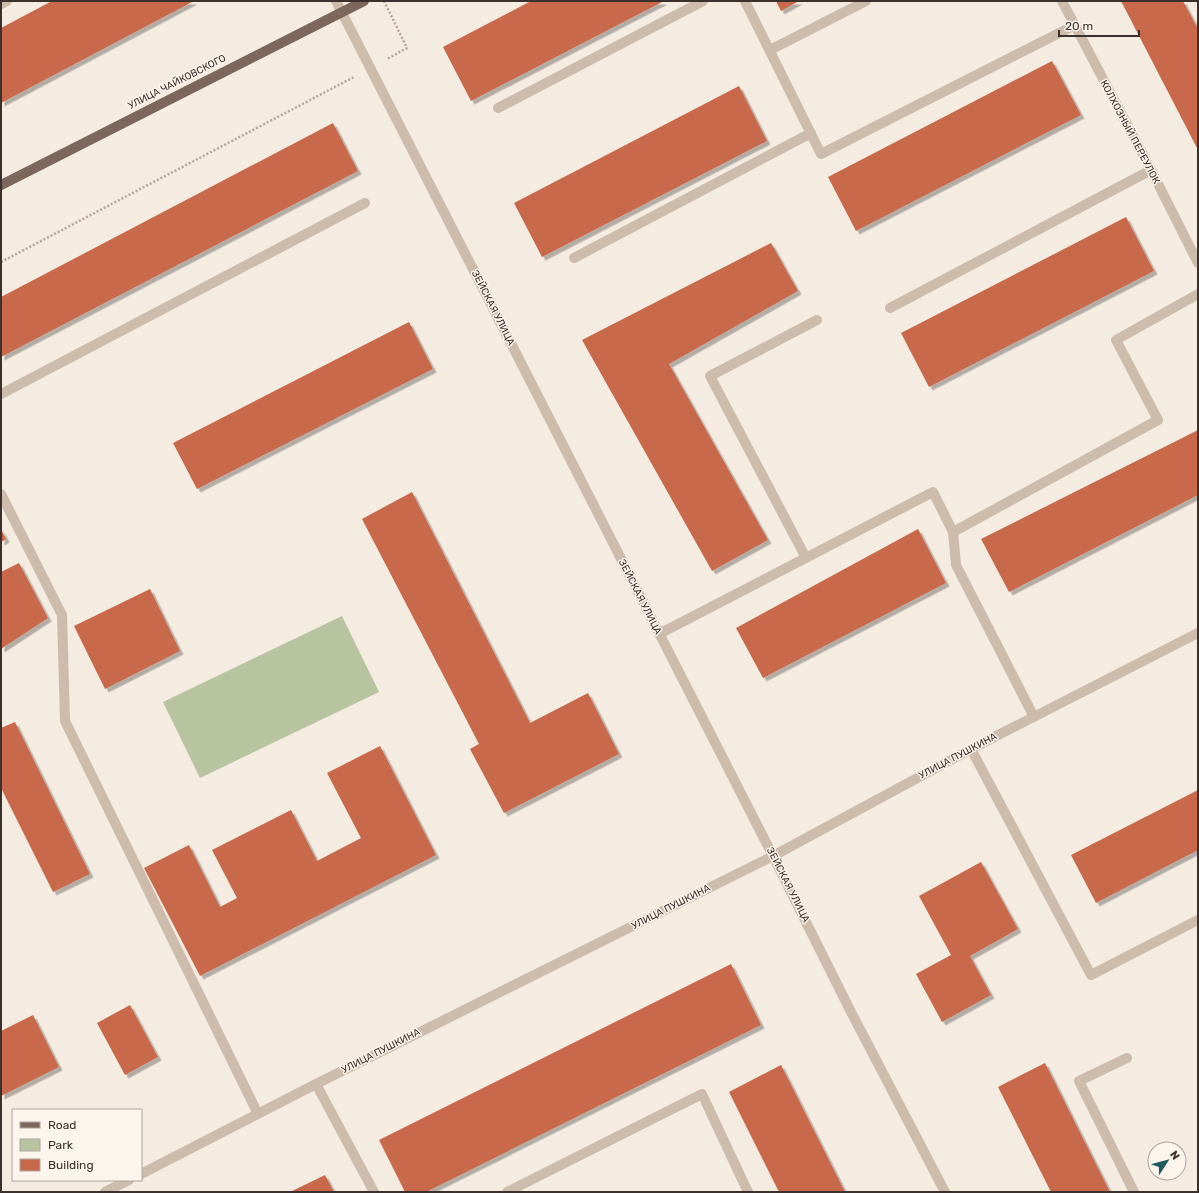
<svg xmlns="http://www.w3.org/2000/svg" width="1199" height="1193" viewBox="0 0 1199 1193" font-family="Rubik,sans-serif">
<defs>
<filter id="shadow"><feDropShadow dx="3.5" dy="3.5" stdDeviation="0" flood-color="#0004"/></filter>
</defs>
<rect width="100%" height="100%" fill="#f4ebe1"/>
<path fill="#b8c4a0" d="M342 616 379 692 200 778 163 702Z"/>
<path fill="#c8694b" filter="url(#shadow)" d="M52 1H194L1 103V28Z
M531 1H664L471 101 443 47Z
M776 1H799L781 11Z
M1121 1H1183L1198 29V150Z
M1052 61 1081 115 856 231 828 177Z
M739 86 767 141 542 257 514 203Z
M333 123 358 171 1 357V297Z
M1126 217 1154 271 929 387 901 333Z
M771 243 798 291 669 364 768 540 712 571 582 340Z
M409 322 433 369 197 489 173 443Z
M1198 430V495L1009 592 981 539Z
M412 492 530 723 588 693 619 754 504 813 470 749 479 744 362 519Z
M1 529 6 539 1 542Z
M918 529 946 583 763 678 736 628Z
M19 563 48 618 1 649V572Z
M150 589 180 651 105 689 74 626Z
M15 722 90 874 53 892 1 788V728Z
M380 746 436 855 200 976 144 868 189 845 220 907 237 898 212 850 291 810 317 861 361 838 327 773Z
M1198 790V850L1096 903 1071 855Z
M981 862 1018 929 970 956 991 995 942 1022 916 974 951 955 919 896Z
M731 964 761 1025 426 1192H405L379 1140Z
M130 1005 158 1057 125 1075 97 1023Z
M33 1015 59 1067 1 1096V1031Z
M1045 1063 1110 1192H1051L998 1087Z
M781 1065 845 1192H779L729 1092Z
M325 1175 334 1192H290Z"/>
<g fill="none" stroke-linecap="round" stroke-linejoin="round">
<path stroke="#b9a596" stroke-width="2.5" stroke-dasharray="2 2" stroke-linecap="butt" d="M384 1 407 48 387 59
M1 262 354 77"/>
<path stroke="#cdbbac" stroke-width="10" d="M336 1 773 856 850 1010 945 1192
M745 1 821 154 1073 26
M1062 1 1151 170 1198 263
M1 4 7 1
M770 50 866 1
M498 108 703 1
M574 258 811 133
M890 308 1151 170
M1 394 365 203
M1 494 62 615 65 721 258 1114
M953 532 956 565 1034 717
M806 558 710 376 817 320
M659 634 933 492 953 532 1158 420 1116 340 1198 294
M971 749 1091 975 1198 920
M1127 1058 1079 1081 1134 1192
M316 1084 374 1192
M141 1174 316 1084 773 856 971 749 1198 633
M105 1192 129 1180
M507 1192 702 1094 748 1192"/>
<path stroke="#7d675c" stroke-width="10" d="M1 185 364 1"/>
</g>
<g text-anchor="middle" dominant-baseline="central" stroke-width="3" stroke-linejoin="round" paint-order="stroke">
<g font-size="10" fill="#3b302b" stroke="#fbf5ee">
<text transform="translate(177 82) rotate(-27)">УЛИЦА ЧАЙКОВСКОГО</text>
<text transform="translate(1130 132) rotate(62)">КОЛХОЗНЫЙ ПЕРЕУЛОК</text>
<text transform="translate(493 308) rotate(63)">ЗЕЙСКАЯ УЛИЦА</text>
<text transform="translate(640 597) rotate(63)">ЗЕЙСКАЯ УЛИЦА</text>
<text transform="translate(958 756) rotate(-28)">УЛИЦА ПУШКИНА</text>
<text transform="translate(788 885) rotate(63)">ЗЕЙСКАЯ УЛИЦА</text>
<text transform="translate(671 907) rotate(-27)">УЛИЦА ПУШКИНА</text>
<text transform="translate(381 1051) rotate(-27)">УЛИЦА ПУШКИНА</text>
</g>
</g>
<rect width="1199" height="1193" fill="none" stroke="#3b302b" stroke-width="4"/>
<rect x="12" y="1109" width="130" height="72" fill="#fbf5ee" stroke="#aea6a0"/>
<rect x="20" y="1122" width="20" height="6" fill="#7d675c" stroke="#aea6a0"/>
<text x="48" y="1129" font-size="12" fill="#3b302b">Road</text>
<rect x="20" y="1139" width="20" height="12" fill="#b8c4a0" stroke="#aea6a0"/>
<text x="48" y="1149" font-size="12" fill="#3b302b">Park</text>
<rect x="20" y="1159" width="20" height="12" fill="#c8694b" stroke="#aea6a0"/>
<text x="48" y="1169" font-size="12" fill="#3b302b">Building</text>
<g transform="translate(1167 1161) rotate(54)"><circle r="19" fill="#fbf5ee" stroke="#aea6a0"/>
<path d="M0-3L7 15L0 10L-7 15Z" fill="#1f5a5e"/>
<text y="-6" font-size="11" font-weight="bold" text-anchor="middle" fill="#3b302b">N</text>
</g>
<path d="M1059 30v6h80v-6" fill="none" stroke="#3b302b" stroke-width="2"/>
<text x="1065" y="30" font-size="12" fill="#3b302b" stroke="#fbf5ee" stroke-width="3" paint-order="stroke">20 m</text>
</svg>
